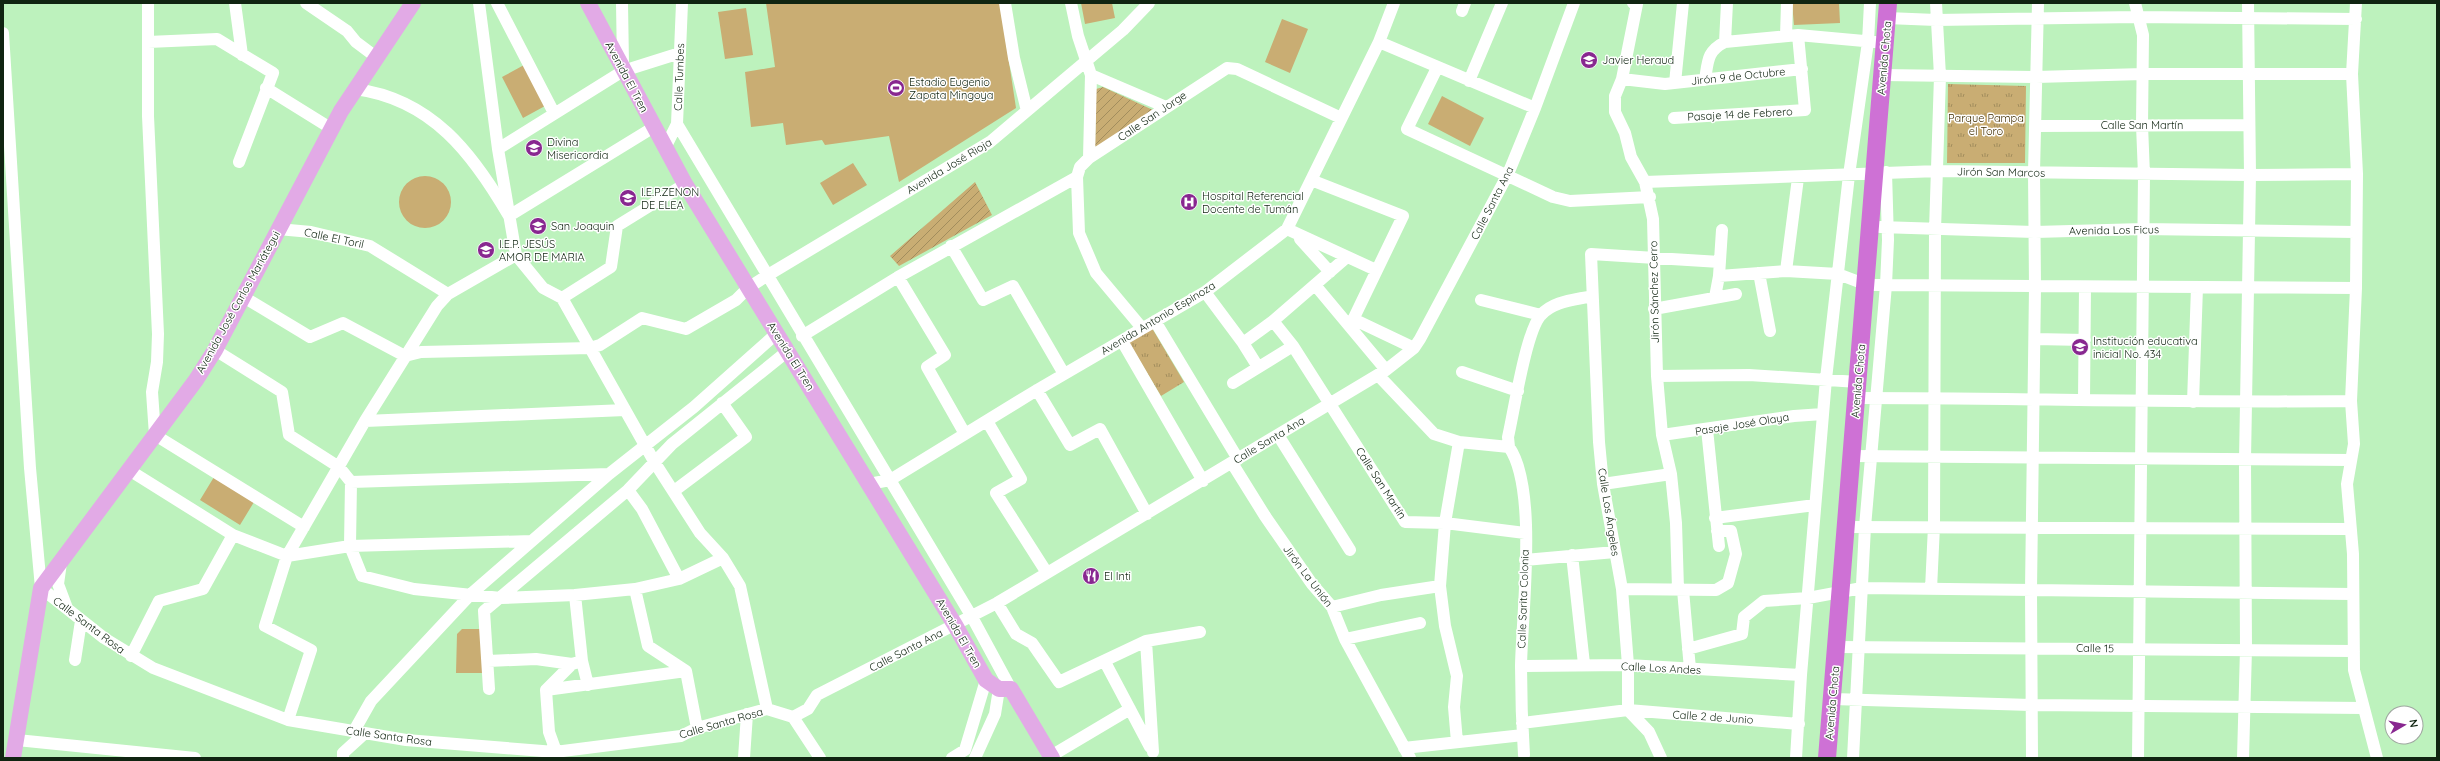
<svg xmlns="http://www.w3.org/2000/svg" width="2440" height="761" viewBox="0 0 2440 761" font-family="Quicksand,sans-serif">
<defs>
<pattern id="grass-tufts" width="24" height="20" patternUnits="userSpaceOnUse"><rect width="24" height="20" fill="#c9ad73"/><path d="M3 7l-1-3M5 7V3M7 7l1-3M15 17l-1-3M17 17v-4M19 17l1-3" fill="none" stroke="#a28d5d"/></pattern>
<pattern id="garden-furrows" width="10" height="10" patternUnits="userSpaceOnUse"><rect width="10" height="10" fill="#c9ad73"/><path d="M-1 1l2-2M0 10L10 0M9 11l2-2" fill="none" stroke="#a28d5d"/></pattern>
</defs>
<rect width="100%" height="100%" fill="#bdf2bd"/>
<path fill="url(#grass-tufts)" d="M1948 84 2026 86 2025 163H1947Z
M1152 328 1184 382 1161 396 1128 341Z"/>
<path fill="url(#garden-furrows)" d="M1103 87 1153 110 1097 148 1095 146 1096 89Z
M975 182 992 215 899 266 890 256Z"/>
<path fill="#c9ad73" d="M766 3H1000L1016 108 899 182 889 136 825 145 822 140 786 145 783 123 751 127 745 72 775 67Z
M1081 3H1112L1115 18 1085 24Z
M1792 3H1839L1840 23 1794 25Z
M746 8 753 55 725 59 718 12Z
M1282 19 1308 29 1290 73 1265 62Z
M524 65 545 106 523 118 502 77Z
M1442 96 1484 118 1470 146 1428 124Z
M853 163 867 185 833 205 820 183Z
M399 202a26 26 0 1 1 52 0a26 26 0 1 1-52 0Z
M214 477 254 502 240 525 200 500Z
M462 629H482V673H456L457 634Z"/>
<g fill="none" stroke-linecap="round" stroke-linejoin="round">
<path stroke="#fff" stroke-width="12" d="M148 3V116L158 334 157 362 152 392 155 435 304 527
M235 3 242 55
M306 3 347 31 356 42 376 57
M479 3 498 149 516 255 543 288 562 298 655 463 700 533 723 558 740 586 767 709
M497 3 554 113
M622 3 623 64
M1005 3 1014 58 1027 111
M1071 3 1078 36 1091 75 1089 158
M1633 3 1637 4 1622 79 1615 96V112L1625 133 1631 157 1645 182 1653 219 1657 376 1662 435 1671 474 1676 523 1678 589
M2135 3 2143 35 2142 125 2144 175 2138 758
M2356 3 2352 74 2357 174 2356 288 2351 401 2354 444 2347 484 2353 554 2354 670 2377 758
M1462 11 1465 3
M1887 18 1936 20 2137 17 2356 19
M3 33 30 468 41 588 104 638 153 668 288 720 406 740 555 752 681 736 697 728 767 709 793 717 820 758
M1786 36 1787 3
M148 42 217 39 273 73 239 162
M1379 42 1535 108
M1725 42 1727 3
M1437 68 1407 129 1553 197 1570 201 1650 197
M1091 75 1166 107
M1882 75 2036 77 2143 74H2352
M1622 79 1665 84 1802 69
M1705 80C1708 61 1707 51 1725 42L1798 35 1875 42
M1469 81 1502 3
M1675 83 1683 3
M266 88 332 129
M355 89C432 99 473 154 509 216L654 127
M1674 118 1805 110 1798 35
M677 124 972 617 1011 689
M2035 126 2249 125
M665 148 677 124 682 3
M498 149 623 71 680 53
M1311 180 1403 216 1350 326
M1645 182 1938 171 2250 175 2357 174
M1880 227 2035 232 2143 229 2356 232
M278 229 311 232 370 246 448 294
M1287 229 1376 270
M1300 239 1330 272
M951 246 983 300 1013 286 1064 374
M1786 271 1798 178
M1759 273 1770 331
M1719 276 1786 271 1838 274 1867 285H1886L2356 288
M898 277 945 355 927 367 965 434
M1315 285 1386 370
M1205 292 1243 343 1258 367
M242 296 310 337 343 323 405 356 421 352 590 348 600 345 642 318 686 329 736 300 748 288 768 275 990 142 1123 30 1149 3
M1715 297 1719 276 1722 230
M562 298 611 267 617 226 685 184
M1481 300 1541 315
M1654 309 1736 294
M1353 319 1414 348
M1155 321 1238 459
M1273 321 1293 346 1405 522 1445 523 1525 533
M1142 328 1096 273 1079 233 1077 177 1080 167 1089 158 1227 68 1237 69 1341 118
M802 336 898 277 1077 177
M2035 339 2085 340
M1122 341 1203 481
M1243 343 1273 321 1347 257
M215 350 282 392 289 435 339 467 351 482 609 474
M1462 372 1518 391
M1378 375 1434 434 1459 442 1509 447
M1657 376 1749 375 1858 382
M1233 383 1293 346
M1037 390 1070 445 1100 429 1147 514
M1857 398C2021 398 2186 403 2351 401
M2084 400 2085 287
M2193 402 2197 287
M365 421 625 410
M987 421 1021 479 996 493 1047 573
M1707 429 1719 546
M1278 435 1350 550
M1662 435 1794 416 1823 414
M1509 447C1538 488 1522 612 1521 666 1521 696 1522 725 1524 755
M1509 447 1508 437C1514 411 1526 331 1541 315 1553 301 1575 300 1592 296
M1852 456 2351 460
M1232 463 1265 516 1312 584 1332 607 1345 639 1410 758
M129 470 233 535 287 556 350 546 532 541
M351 482 350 546 362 576 414 589 501 598 575 595 635 589 679 579 723 558
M869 484 890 480 1037 390 1205 292 1287 229 1379 42 1394 3
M1603 484 1671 474
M628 490 642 509 679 579
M674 491 746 437 722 403
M1715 518 1815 505
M1847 527 2349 529
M1572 555 1584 664
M1525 560 1615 552
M61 563 58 584 67 608
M635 589 648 646 686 671 697 728
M1622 589 1716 590 1728 583 1736 554 1731 531H1717
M1931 589 1934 526 1935 230 1940 76 1936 3
M1683 590 1690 669
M575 595 582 661 588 685
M997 603 1016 634 1032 643 1059 682 1146 641 1200 632
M1332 607 1381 595 1440 586
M1345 639 1420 623
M1146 641 1153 752
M1837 647 2354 651
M1688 649 1742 634 1744 617 1764 601 1808 598 1862 588 2353 594
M131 656 159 601 203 589 233 535
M75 660 81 621
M488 661 536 659 572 664
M1105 662 1150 747
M1521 666 1628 665 1801 675
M489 689 484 611 628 490 672 444 789 350
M546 690 686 671
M1833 699 2031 705 2363 708
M793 717 808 709 817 695 997 603 1386 370 1414 348 1420 339 1508 174 1535 108 1574 3
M288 720 311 650 265 626 287 556 365 421 437 306 448 294 516 255
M1522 723 1628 710 1799 724
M354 731 371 701 472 593 609 474 694 407 776 334
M17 740 195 758
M1457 742 1454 707 1457 676 1445 626 1440 586 1445 523 1459 442
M1404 748 1523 735
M1051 756 1130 709
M558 757 549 732 546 690 572 664 582 661
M343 758V753L365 733
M744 758 747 714
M952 758 965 750 986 680
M975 758 995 714 999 689
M1661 758 1649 732 1628 710V665L1622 589 1603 484 1599 442 1591 254 1720 262
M1796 758 1801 675 1826 379 1849 175 1868 42 1870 3
M1853 758 1865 527 1886 285 1888 240 1886 172
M2032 758 2031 590 2035 287 2034 172 2038 3
M2243 758 2246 649 2245 460 2250 175 2248 3"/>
<path stroke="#e2aae6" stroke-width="16" d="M588 3 685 184 955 625 986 680 999 689H1011L1052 758
M13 758 41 588 196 380 215 350 341 111 413 3"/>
<path stroke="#ce71d5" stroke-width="18" d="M1827 758 1888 3"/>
</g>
<defs>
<g id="school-disc" transform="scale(0.9)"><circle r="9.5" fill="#882790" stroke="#fff"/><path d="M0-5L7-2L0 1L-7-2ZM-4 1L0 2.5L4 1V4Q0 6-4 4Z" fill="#fff"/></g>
<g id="stadium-disc" transform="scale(0.9)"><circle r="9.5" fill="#882790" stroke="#fff"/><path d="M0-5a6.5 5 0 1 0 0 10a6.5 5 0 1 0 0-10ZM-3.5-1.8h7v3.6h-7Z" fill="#fff"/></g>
<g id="hospital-disc" transform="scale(0.9)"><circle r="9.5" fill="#882790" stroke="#fff"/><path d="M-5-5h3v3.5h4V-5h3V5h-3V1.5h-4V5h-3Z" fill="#fff"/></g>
<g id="restaurant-disc" transform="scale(0.9)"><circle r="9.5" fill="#882790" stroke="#fff"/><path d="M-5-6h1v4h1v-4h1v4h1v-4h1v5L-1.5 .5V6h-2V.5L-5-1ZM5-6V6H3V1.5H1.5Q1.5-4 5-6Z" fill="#fff"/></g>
</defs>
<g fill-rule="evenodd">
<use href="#school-disc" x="1589" y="60"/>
<use href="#stadium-disc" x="896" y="88"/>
<use href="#school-disc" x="534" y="148"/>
<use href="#school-disc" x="628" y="198"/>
<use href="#hospital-disc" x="1189" y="202"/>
<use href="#school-disc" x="538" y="226"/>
<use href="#school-disc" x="486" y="250"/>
<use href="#school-disc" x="2080" y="347"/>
<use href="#restaurant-disc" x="1091" y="576"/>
</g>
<g text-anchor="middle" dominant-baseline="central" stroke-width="3" stroke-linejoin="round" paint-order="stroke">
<g font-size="11" fill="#102411" stroke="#fff">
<text transform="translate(1884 58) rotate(-85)">Avenida Chota</text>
<text transform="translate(1738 76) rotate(-6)">Jirón 9 de Octubre</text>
<text transform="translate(627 77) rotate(62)">Avenida El Tren</text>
<text transform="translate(679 77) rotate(-88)">Calle Tumbes</text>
<text transform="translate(1740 114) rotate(-3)">Pasaje 14 de Febrero</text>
<text transform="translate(1152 116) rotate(-34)">Calle San Jorge</text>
<text x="2142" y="125">Calle San Martín</text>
<text transform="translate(949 166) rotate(-31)">Avenida José Rioja</text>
<text transform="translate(2001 172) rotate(1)">Jirón San Marcos</text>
<text transform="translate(1492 203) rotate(-63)">Calle Santa Ana</text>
<text transform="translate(2114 230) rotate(-1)">Avenida Los Ficus</text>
<text transform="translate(334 238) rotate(12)">Calle El Toril</text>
<text transform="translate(1654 292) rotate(-91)">Jirón Sánchez Cerro</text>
<text transform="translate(238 302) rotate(-61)">Avenida José Carlos Mariátegui</text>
<text transform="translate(1158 318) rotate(-31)">Avenida Antonio Espinoza</text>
<text transform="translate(791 356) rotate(58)">Avenida El Tren</text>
<text transform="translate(1858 381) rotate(-85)">Avenida Chota</text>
<text transform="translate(1742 424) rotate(-9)">Pasaje José Olaya</text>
<text transform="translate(1269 440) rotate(-31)">Calle Santa Ana</text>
<text transform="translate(1381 483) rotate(57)">Calle San Martín</text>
<text transform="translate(1609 512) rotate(81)">Calle Los Ángeles</text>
<text transform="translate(1308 576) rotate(53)">Jirón La Unión</text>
<text transform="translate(1523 599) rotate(-88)">Calle Sarita Colonia</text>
<text transform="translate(89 625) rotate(37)">Calle Santa Rosa</text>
<text transform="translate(959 633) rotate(60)">Avenida El Tren</text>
<text transform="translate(2095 648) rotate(1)">Calle 15</text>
<text transform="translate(906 650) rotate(-27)">Calle Santa Ana</text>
<text transform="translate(1661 668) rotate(3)">Calle Los Andes</text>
<text transform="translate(1832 703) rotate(-85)">Avenida Chota</text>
<text transform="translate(1713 717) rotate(4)">Calle 2 de Junio</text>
<text transform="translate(721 723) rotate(-16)">Calle Santa Rosa</text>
<text transform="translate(389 736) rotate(8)">Calle Santa Rosa</text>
</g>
<g font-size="11" fill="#102411" stroke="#fff" text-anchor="start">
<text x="1602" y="60">Javier Heraud</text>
<text x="909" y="82">Estadio Eugenio<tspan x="909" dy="13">Zapata Mingoya</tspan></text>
<text x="547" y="142">Divina<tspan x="547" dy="13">Misericordia</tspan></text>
<text x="641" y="192">I.E.P.ZENON<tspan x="641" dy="13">DE ELEA</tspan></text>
<text x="1202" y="196">Hospital Referencial<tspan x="1202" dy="13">Docente de Tumán</tspan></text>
<text x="551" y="226">San Joaquin</text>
<text x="499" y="244">I.E.P. JESÚS<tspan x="499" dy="13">AMOR DE MARIA</tspan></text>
<text x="2093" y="341">Institución educativa<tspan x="2093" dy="13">inicial No. 434</tspan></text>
<text x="1104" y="576">El Inti</text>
</g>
<g font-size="11" fill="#412e00" stroke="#fff">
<text x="1986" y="118">Parque Pampa<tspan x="1986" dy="13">el Toro</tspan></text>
</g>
</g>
<rect width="2440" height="761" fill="none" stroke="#102411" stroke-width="8"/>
<g transform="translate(2404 725) rotate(81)"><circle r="19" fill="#ffffff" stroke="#9fa7a0"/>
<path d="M0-3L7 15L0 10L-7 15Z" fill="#882790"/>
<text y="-6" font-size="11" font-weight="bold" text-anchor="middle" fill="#102411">N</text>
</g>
</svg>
